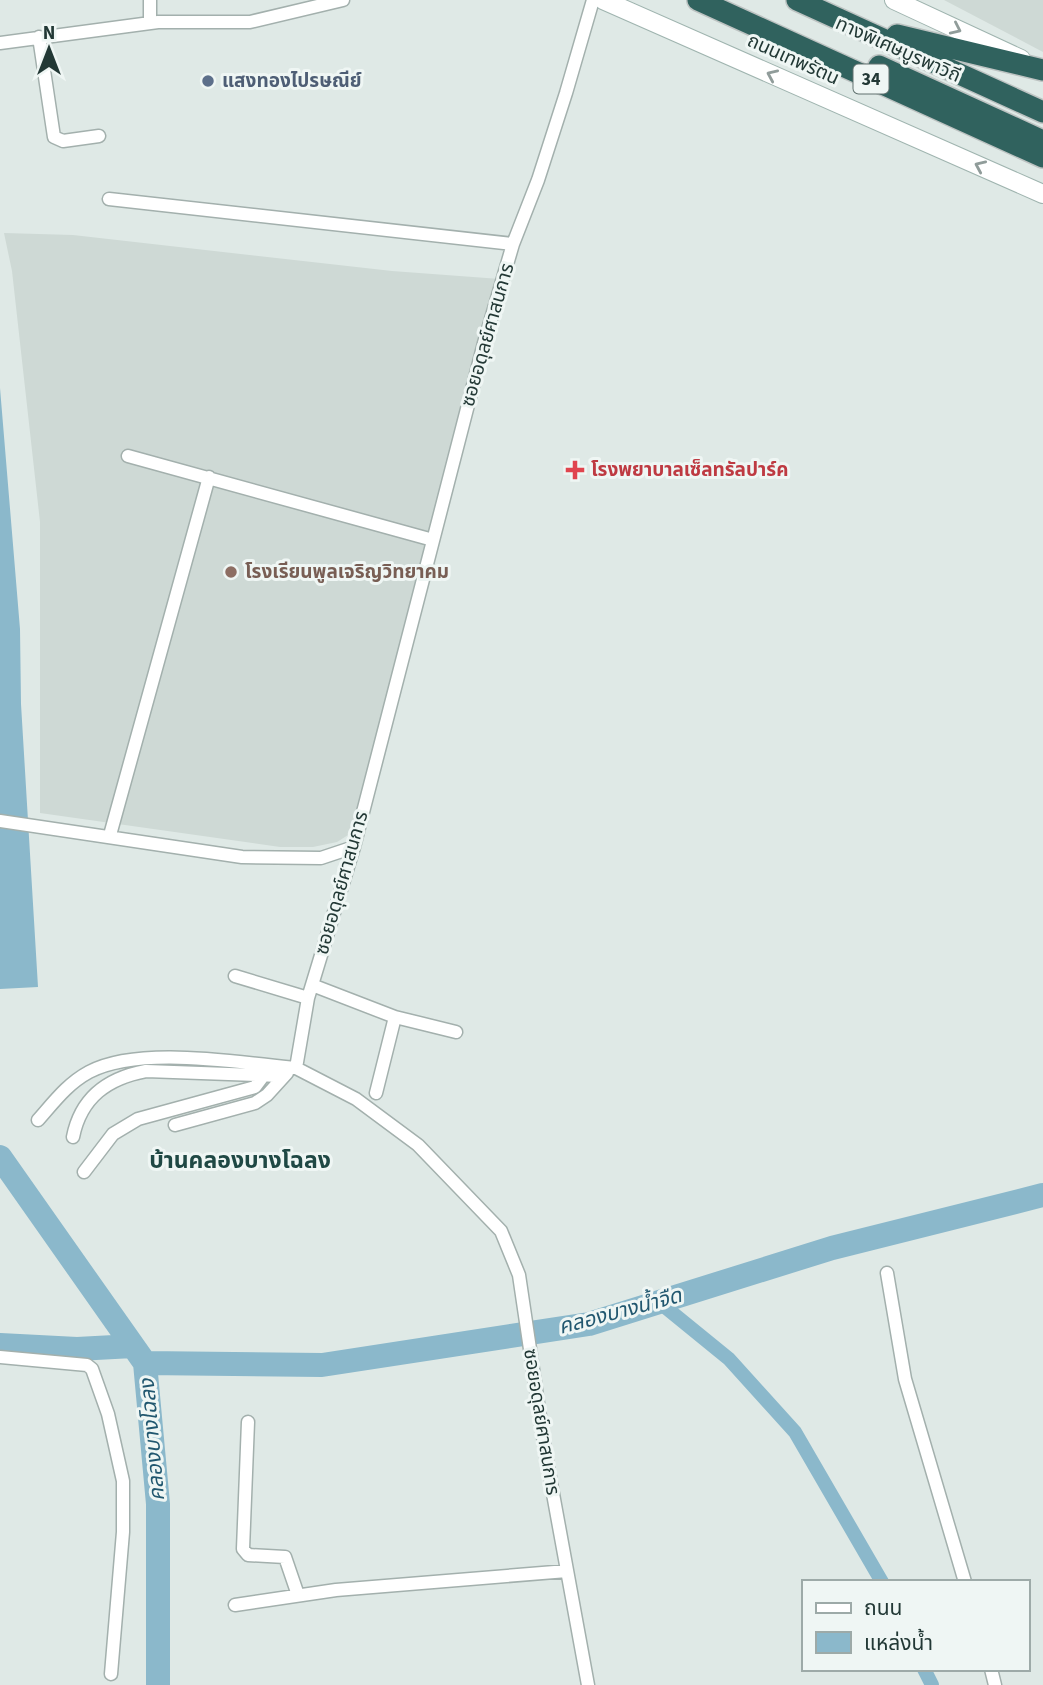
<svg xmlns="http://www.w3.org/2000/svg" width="1043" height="1685" viewBox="0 0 1043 1685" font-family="'Source Sans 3','Noto Sans Thai',sans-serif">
<rect width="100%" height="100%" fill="#dfe9e6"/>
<path fill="#ced9d5" d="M944 0H1043V52Z
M4 233 73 235 392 271 500 279 356 830 337 842 313 847H280L40 813V522L12 271Z"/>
<path fill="#8bb8cb" d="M0 388 20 629 21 704 38 987 0 989Z"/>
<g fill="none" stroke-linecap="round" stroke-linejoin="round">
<path stroke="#8bb8cb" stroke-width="14" d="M659 1302 729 1359 795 1432 882 1582
M924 1669 932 1685"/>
<path stroke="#8bb8cb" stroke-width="24" d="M0 1157 145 1363 158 1504V1685
M0 1345 77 1349 133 1346
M145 1363 322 1365 589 1324 832 1248 1043 1195"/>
<g stroke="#a3b0ad" stroke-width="15">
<path id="street" d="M150 0V23
M39 37 54 137 63 141 99 136
M0 43 158 22H250L343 0
M109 199 513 244
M128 456 433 540
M0 821 242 857 321 858 354 847
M110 835 209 477
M235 976 308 998
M312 985 395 1017 456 1032
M376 1093 395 1017
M38 1120C54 1102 67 1084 89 1072 140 1045 239 1063 296 1068
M175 1125 255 1103 267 1095 287 1073
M73 1137C81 1097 108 1078 146 1071L281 1076
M84 1172 113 1134 138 1119 255 1087 264 1075
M887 1273 905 1379 965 1582
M0 1357 87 1365 92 1369 108 1414 123 1481V1532L111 1674
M248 1422 243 1549 248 1555 285 1557 298 1595
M235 1605 336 1590 567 1571
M991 1669 995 1685
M588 1685 545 1450 519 1275 501 1231 418 1145 356 1099 296 1068 308 998 354 847 484 343 513 244 538 180 566 93 593 0"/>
</g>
<g stroke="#9fb4af" stroke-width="20">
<path id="secondary" d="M603 0 1043 194
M894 0 1021 59"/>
</g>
<g stroke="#bdc3c2" stroke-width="24">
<path id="highway" d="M698 0 1043 157
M797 0 1043 112
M897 35 1043 70
M879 66 1043 141"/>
</g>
<use href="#street" stroke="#fff" stroke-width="12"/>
<use href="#secondary" stroke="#fff" stroke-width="18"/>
<use href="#highway" stroke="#30625e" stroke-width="21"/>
</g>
<defs><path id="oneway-chevron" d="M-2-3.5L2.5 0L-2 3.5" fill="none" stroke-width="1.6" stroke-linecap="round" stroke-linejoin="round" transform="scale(1.75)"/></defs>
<g stroke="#909c9a">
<use href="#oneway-chevron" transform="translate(956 29) rotate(25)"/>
<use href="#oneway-chevron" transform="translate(772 75) rotate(-156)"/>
<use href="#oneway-chevron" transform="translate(980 166) rotate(-156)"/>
</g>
<circle fill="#5c6f8a" stroke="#eff6f4" stroke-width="2.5" cx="208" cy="81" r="7"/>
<path fill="#e0444e" stroke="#eff6f4" stroke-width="2.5" d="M571.5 459.5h7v7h7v7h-7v7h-7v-7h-7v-7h7z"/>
<circle fill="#8d6e63" stroke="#eff6f4" stroke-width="2.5" cx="231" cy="572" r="7"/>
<g text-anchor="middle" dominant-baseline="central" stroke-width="6" stroke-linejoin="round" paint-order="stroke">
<rect fill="#eff6f4" stroke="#60716e" stroke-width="2" x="853.5" y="64.5" width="35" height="29" rx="5"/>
<g font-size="18" font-weight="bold" fill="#223835">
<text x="871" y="79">34</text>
</g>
<g font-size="19" fill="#223835" stroke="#eff6f4">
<text transform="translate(898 50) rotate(24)">ทางพิเศษบูรพาวิถี</text>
<text transform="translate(793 60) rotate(24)">ถนนเทพรัตน</text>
<text transform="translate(488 335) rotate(-74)">ซอยอดุลย์ศาสนการ</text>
<text transform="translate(342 883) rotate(-74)">ซอยอดุลย์ศาสนการ</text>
<text transform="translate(541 1422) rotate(81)">ซอยอดุลย์ศาสนการ</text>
</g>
<g font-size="19" font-weight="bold" fill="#4e5e75" stroke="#eff6f4" text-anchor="start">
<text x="222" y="81">แสงทองไปรษณีย์</text>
</g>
<g font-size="19" font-weight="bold" fill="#be3a42" stroke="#eff6f4" text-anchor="start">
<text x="591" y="470">โรงพยาบาลเซ็ลทรัลปาร์ค</text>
</g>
<g font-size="19" font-weight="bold" fill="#785e54" stroke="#eff6f4" text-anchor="start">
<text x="245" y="572">โรงเรียนพูลเจริญวิทยาคม</text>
</g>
<g font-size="21" font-style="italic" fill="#21576f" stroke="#eff6f4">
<text transform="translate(620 1311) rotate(-15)">คลองบางน้ำจืด</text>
<text transform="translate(152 1440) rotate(-95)">คลองบางโฉลง</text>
</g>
<g font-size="23" font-weight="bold" fill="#1f4844" stroke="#eff6f4">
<text x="240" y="1160">บ้านคลองบางโฉลง</text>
</g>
</g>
<rect x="802" y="1580" width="228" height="91" fill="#eff6f4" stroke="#9daaa8" stroke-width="2"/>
<rect x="816" y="1603" width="35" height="10" fill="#ffffff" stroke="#9daaa8" stroke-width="2"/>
<text x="864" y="1615" font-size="21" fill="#223835">ถนน</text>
<rect x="816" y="1632" width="35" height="21" fill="#8bb8cb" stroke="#9daaa8" stroke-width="2"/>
<text x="864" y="1650" font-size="21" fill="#223835">แหล่งน้ำ</text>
<g transform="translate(49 49)" stroke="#eff6f4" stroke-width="5" paint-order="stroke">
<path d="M0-5L12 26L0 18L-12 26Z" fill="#223835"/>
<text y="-10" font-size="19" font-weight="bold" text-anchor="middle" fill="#223835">N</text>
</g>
</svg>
